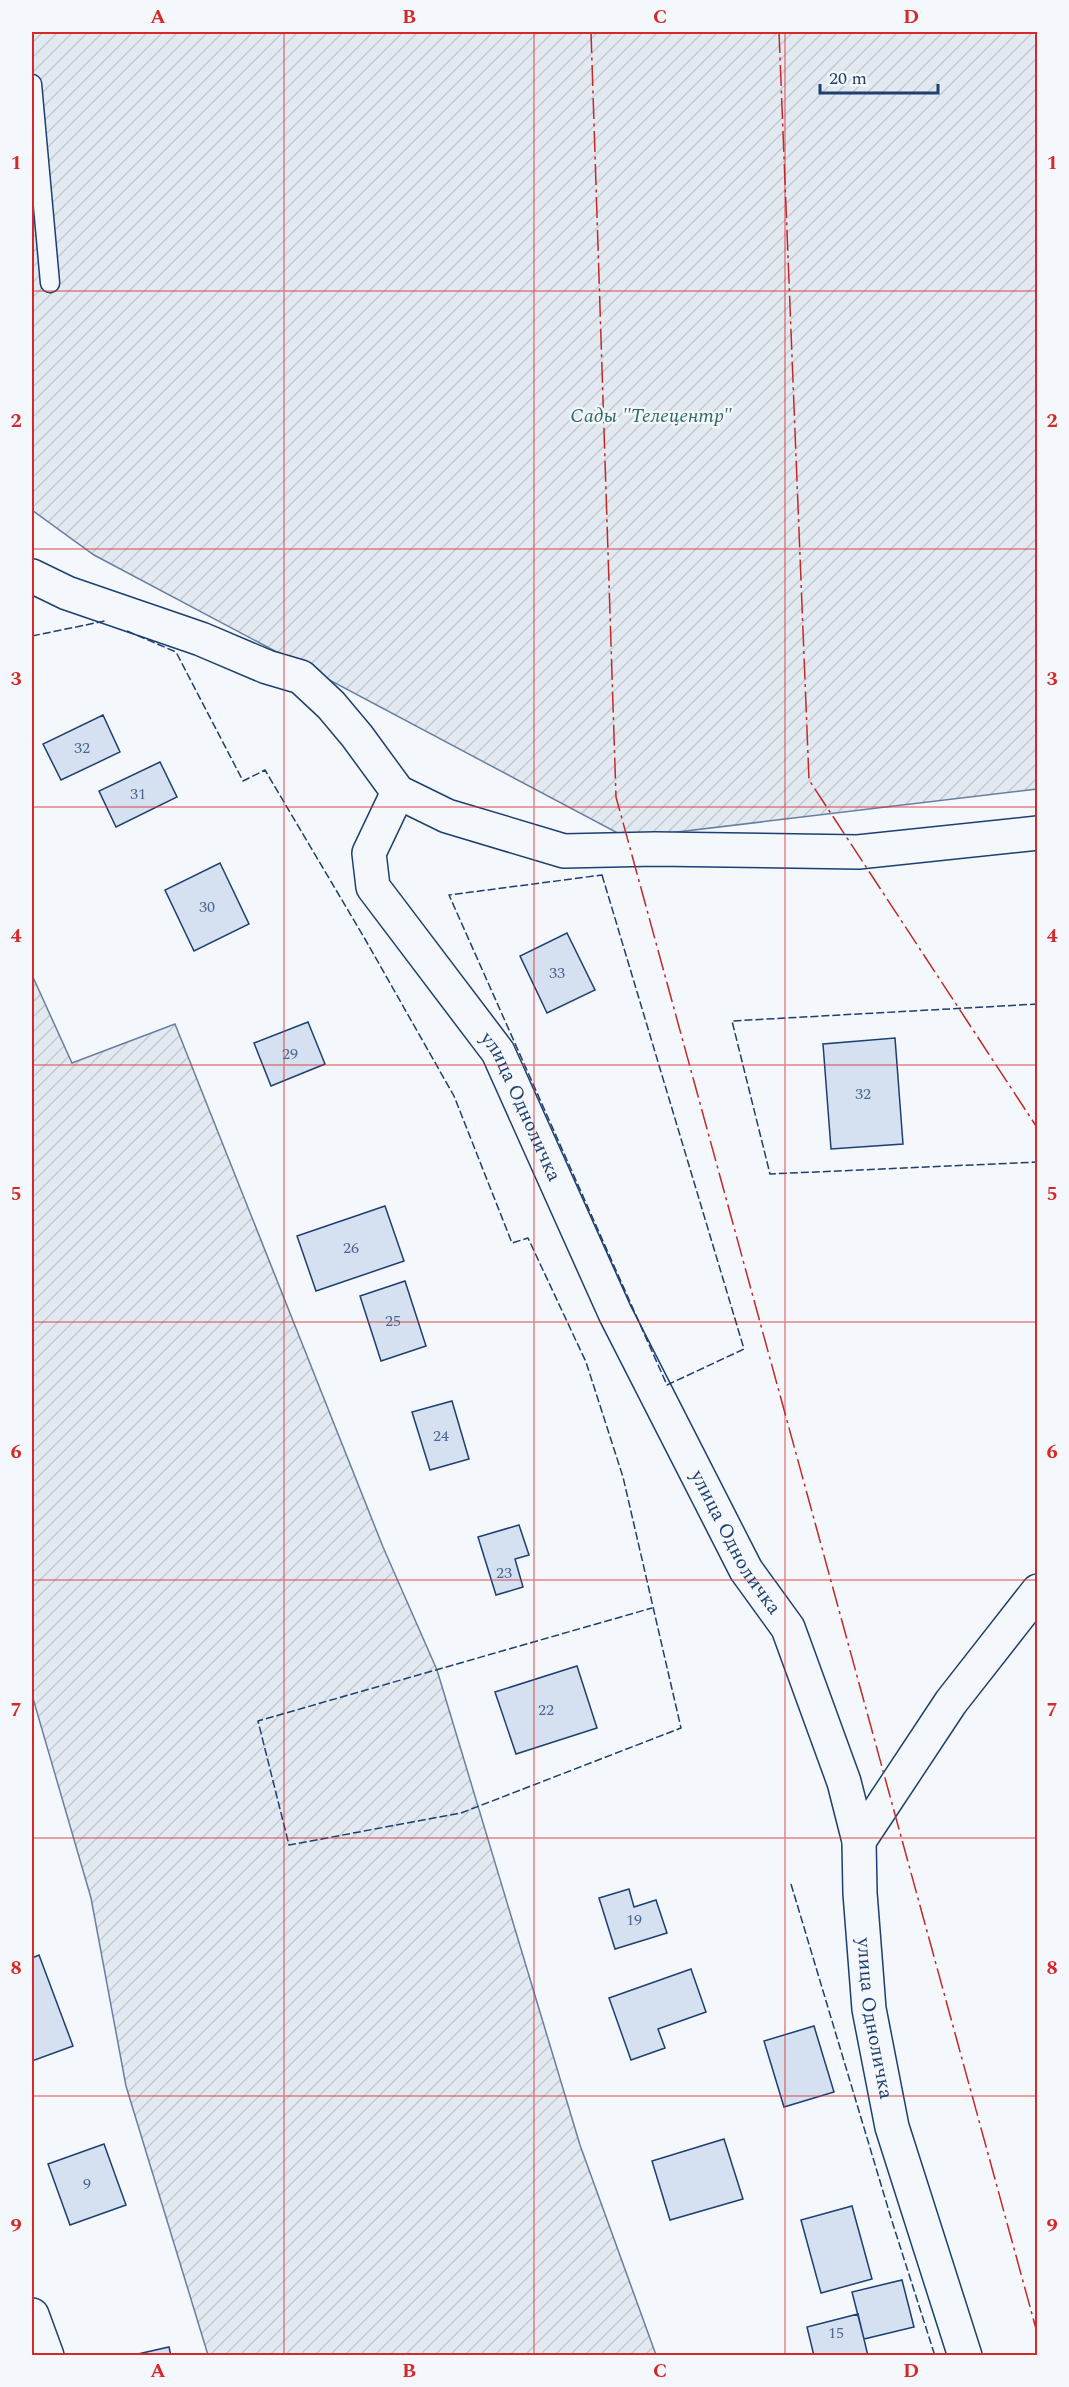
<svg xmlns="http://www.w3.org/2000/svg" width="1069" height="2387" viewBox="0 0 1069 2387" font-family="Spectral,serif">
<defs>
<pattern id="garden-furrows" width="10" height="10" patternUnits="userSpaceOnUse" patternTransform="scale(1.5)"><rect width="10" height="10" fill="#e3e9f0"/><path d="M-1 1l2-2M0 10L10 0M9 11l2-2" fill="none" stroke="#c2c9d1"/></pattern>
</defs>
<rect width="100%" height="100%" fill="#f4f7fb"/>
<path fill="url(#garden-furrows)" stroke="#687fa3" stroke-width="1.5" d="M32 32H1037V789L627 838 94 555 32 510Z
M32 975 72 1063 175 1024 383 1547 437 1670 580 2145 656 2355H208L126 2086 91 1898 32 1695Z"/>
<path fill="#d5e0f0" stroke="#1d3f73" stroke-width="1.5" d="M103 715 120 752 61 780 43 744Z
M160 762 177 797 116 827 99 791Z
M220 863 249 924 194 951 165 890Z
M567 933 595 990 547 1013 520 956Z
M308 1022 325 1064 271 1086 254 1043Z
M895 1038 903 1144 831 1149 823 1044Z
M385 1206 404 1261 316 1291 297 1236Z
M405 1281 426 1346 381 1361 360 1296Z
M452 1401 469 1459 430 1470 412 1412Z
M519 1525 529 1555 515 1559 523 1587 496 1595 478 1537Z
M577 1666 597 1728 516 1754 495 1692Z
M629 1889 634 1907 656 1900 667 1933 615 1949 599 1898Z
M39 1955 73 2046 32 2061V1958Z
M691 1969 706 2012 658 2029 665 2048 631 2060 609 1998Z
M814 2026 834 2092 784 2107 764 2041Z
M724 2139 743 2199 670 2220 652 2161Z
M104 2144 126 2205 70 2225 48 2164Z
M852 2206 872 2279 821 2293 801 2220Z
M902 2280 914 2327 864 2339 852 2292Z
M858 2314 868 2356H814L807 2327Z
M169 2347 171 2356H129Z"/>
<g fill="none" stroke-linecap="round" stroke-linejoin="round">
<g stroke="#1d3f73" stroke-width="21">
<path id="service" d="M32 84 50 283"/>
</g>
<g stroke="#1d3f73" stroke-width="36">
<g id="minor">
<path d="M32 576 67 593 201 639 267 667 301 677 331 705 357 736 398 792 447 816 564 851 655 849 858 852 1038 833"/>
<path id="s1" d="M398 792 369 853 373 887 498 1052 615 1313 746 1570 788 1628 844 1782 859 1841 860 1893 869 2009 892 2127 965 2356"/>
<path d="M859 1841 951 1702 1038 1591"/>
<path d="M32 2315 47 2356"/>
</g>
</g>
<use href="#service" stroke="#f4f7fb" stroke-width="18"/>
<use href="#minor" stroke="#f4f7fb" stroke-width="33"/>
<path stroke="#1d3f73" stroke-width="1.5" stroke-dasharray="8 3" stroke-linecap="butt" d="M127 631 176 652 243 781 265 770 365 939 454 1096 512 1243 528 1238 586 1362 623 1477 681 1728 461 1813 289 1845 258 1721 652 1608
M32 636 105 621
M602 875 744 1349 667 1385 449 895Z
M1038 1004 732 1021 770 1174 1038 1162
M791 1884 891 2218 935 2356"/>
<path stroke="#c62828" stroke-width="1.5" stroke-dasharray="21 4.5 3 4.5" stroke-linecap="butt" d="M591 32 616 797 1038 2336
M779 32 809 780 1038 1129"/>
</g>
<path fill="none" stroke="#d62828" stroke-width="1.5" stroke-opacity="0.55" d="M284 32V2356M534 32V2356M785 32V2356M32 291H1038M32 549H1038M32 807H1038M32 1065H1038M32 1322H1038M32 1580H1038M32 1838H1038M32 2096H1038"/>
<g text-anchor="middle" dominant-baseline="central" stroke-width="4.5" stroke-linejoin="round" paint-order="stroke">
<g font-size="16" fill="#4b6792">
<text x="82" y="748">32</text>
<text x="138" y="794">31</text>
<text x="207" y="907">30</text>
<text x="557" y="973">33</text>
<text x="290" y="1054">29</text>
<text x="863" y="1094">32</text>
<text x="351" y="1248">26</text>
<text x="393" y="1321">25</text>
<text x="441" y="1436">24</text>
<text x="504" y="1573">23</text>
<text x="546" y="1710">22</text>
<text x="634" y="1920">19</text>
<text x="87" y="2184">9</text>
<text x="836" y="2333">15</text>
</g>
<g font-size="20" font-style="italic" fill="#2c6c60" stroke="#f4f7fb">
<text x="651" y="416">Сады "Телецентр"</text>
</g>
<g font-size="20" fill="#1d3f73" stroke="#f4f7fb">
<text stroke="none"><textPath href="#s1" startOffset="368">улица Одноличка</textPath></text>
<text stroke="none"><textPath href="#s1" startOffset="854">улица Одноличка</textPath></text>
<text stroke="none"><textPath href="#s1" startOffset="1358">улица Одноличка</textPath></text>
</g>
</g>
<rect width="1069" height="2387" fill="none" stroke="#f4f7fb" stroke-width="66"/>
<path d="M820 84v9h118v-9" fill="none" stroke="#1d3f73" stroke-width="3"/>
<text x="829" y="84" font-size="18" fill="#1d3f73" stroke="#f4f7fb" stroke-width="4.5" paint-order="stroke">20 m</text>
<rect x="33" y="33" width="1003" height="2321" fill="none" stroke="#d62828" stroke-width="2"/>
<g font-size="20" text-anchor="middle" font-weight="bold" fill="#d62828">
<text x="158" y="23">A</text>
<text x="409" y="23">B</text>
<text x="660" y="23">C</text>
<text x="911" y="23">D</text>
<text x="16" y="169">1</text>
<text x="1052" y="169">1</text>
<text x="16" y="427">2</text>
<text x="1052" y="427">2</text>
<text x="16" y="685">3</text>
<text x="1052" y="685">3</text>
<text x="16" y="942">4</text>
<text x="1052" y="942">4</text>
<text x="16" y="1200">5</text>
<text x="1052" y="1200">5</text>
<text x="16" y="1458">6</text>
<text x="1052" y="1458">6</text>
<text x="16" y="1716">7</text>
<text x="1052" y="1716">7</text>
<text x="16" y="1974">8</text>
<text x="1052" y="1974">8</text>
<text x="16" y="2232">9</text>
<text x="1052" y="2232">9</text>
<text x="158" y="2377">A</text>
<text x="409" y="2377">B</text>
<text x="660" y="2377">C</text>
<text x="911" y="2377">D</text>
</g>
</svg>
